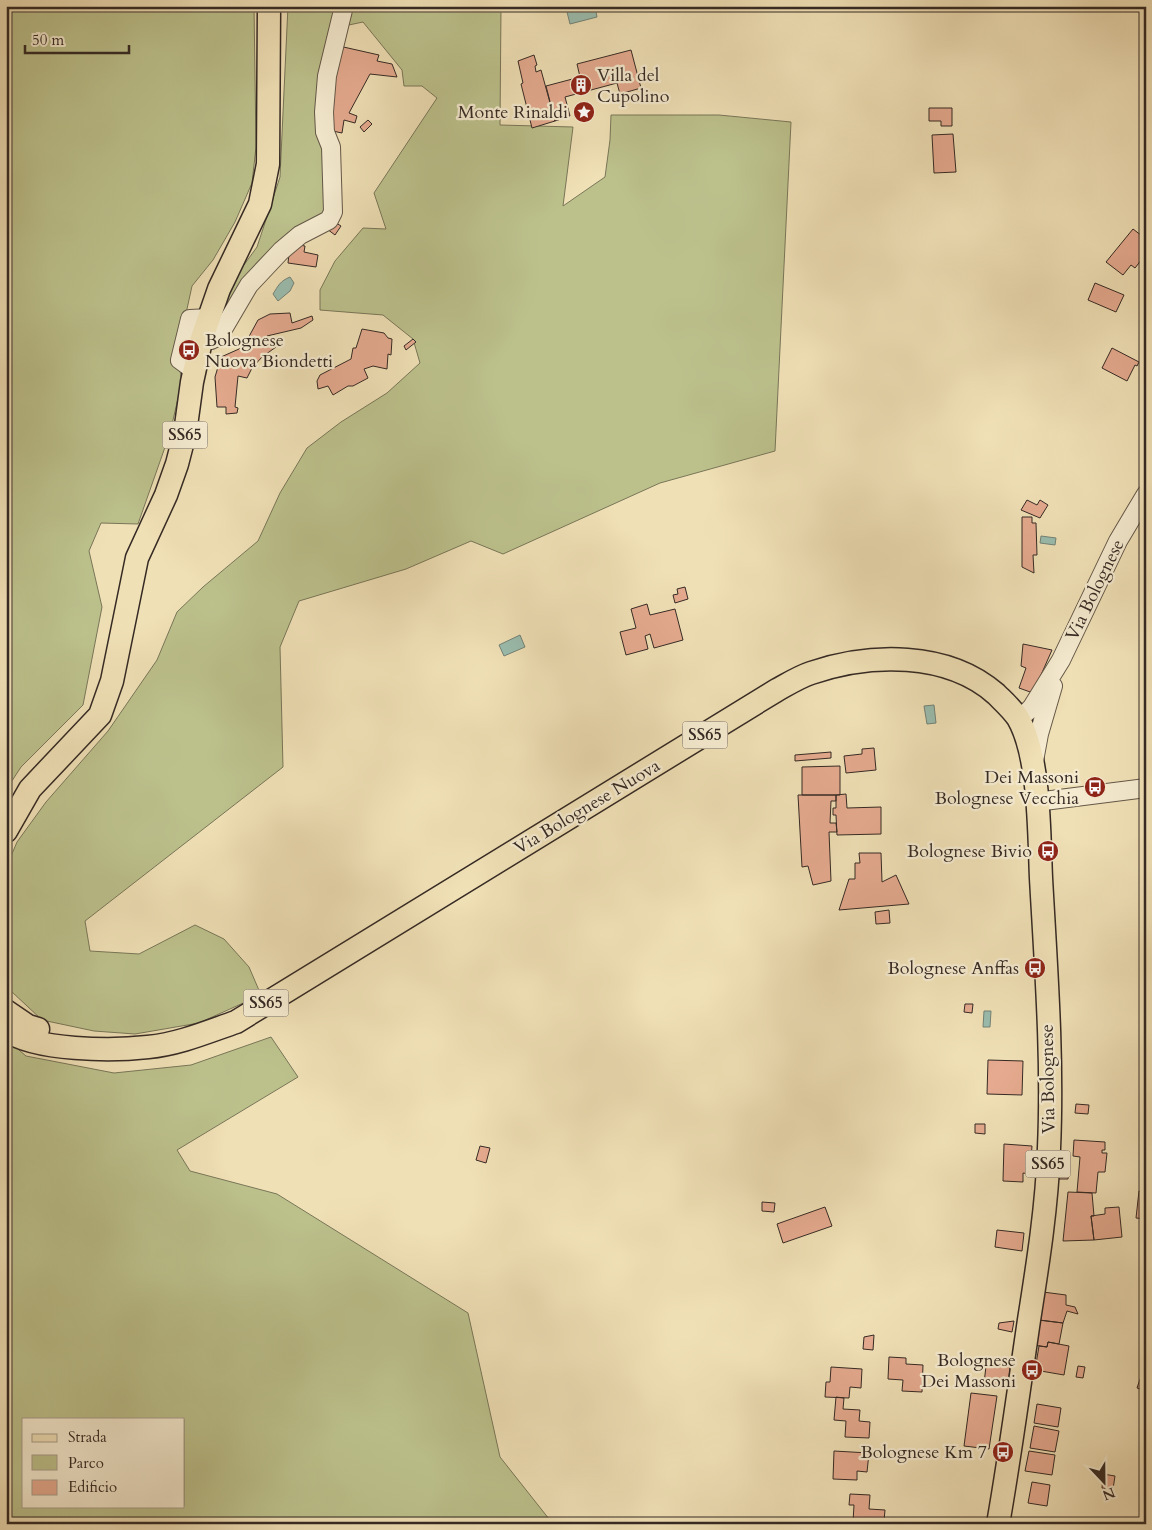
<svg xmlns="http://www.w3.org/2000/svg" width="1152" height="1530" viewBox="0 0 1152 1530" font-family="Cardo,serif">
<rect width="100%" height="100%" fill="#f0e0b6"/>
<filter id="stains"><feTurbulence type="fractalNoise" baseFrequency=".004" numOctaves="4"/><feColorMatrix values="0 0 0 0 .2 0 0 0 0 .09 0 0 0 0 .02 0 0 0 .5 -.17"/></filter>
<radialGradient id="worn" r=".72"><stop offset=".6" stop-color="#630" stop-opacity="0"/><stop offset="1" stop-color="#630" stop-opacity=".3"/></radialGradient>
<path fill="#bcc18c" stroke="#787658" fill-rule="evenodd" d="M6 6H254L256 147 252 183 235 222 213 260 192 286 177 355 182 381 170 433 138 524 101 523 89 551 102 607 83 705 21 767 6 790Z
M288 6H501L500 125 573 127 563 206 605 177 610 140 611 115H719L791 122 775 451 660 483 503 554 471 541 406 569 299 601 280 647 283 767 85 921 90 951 139 954 195 925 224 939 249 967 261 995 199 1023 135 1034 94 1031 42 1020 11 991 6 981V868L17 842 46 802 108 731 157 660 177 612 203 587 258 541 280 493 307 448 341 422 387 393 420 363 413 339 383 315 320 310V290L335 261 363 228 386 229 374 193 437 98 422 86H404L402 70 363 22 344 26 318 125 323 153 329 209 219 327 230 284 257 247 280 177Z
M271 1037 298 1077 177 1150 190 1171 277 1194 468 1313 500 1457 553 1524H6V1039L26 1056 114 1073 191 1065ZM24 1419H184V1506H24Z"/>
<path fill="#9abdaf" stroke="#728277" d="M595 6 597 17 570 24 567 12Z
M290 277 294 283 290 291 278 301 273 294C278 286 280 281 290 277Z
M1041 536 1056 538 1055 545 1040 543Z
M520 635 525 647 504 656 499 645Z
M934 705 936 723 927 724 924 706Z
M984 1011H991L990 1027H983Z"/>
<path fill="#e5aa8f" stroke="#352a24" d="M339 46 379 55 377 61 392 64 397 77 370 74 349 113 357 116 355 123 344 120 342 133 328 130Z
M631 50 641 88 620 94 617 83 565 97 570 116 555 121 546 86 580 77 577 64Z
M534 55 537 65 535 66 536 72 541 70 555 121 532 128 521 84 523 83 518 61Z
M929 108H952V126H941V121H929Z
M368 120 372 124 364 132 360 127Z
M953 134 956 172 934 173 932 135Z
M333 221 341 226 335 235 327 229Z
M1133 229 1146 239 1143 243 1146 245 1142 249 1146 254 1135 268 1131 265 1123 275 1106 262Z
M299 245 305 246 304 252 318 255 316 267 288 263 289 254Z
M1095 283 1124 295 1116 312 1088 300Z
M290 313 292 323 312 316 313 320 301 328 267 336 276 347 262 357 252 368 247 378 238 376 235 407 238 408 237 413 226 414V407H217L215 377 221 357 239 349 246 342 258 320 270 314Z
M362 329 384 333 388 338 392 339 391 355 388 354 387 369 373 366 364 369 368 378 353 386H348L333 395 328 386 318 389 317 381 320 375 351 359 353 348H356Z
M413 339 416 342 406 350 404 346Z
M1112 348 1139 362 1137 366 1135 365 1127 381 1102 368Z
M1027 500 1037 505 1040 500 1048 505 1040 518 1021 510Z
M1022 517H1032V523H1036L1037 555H1033L1034 573 1022 567Z
M685 587 688 599 675 603 673 595 678 594 677 589Z
M647 604 650 615 675 609 683 640 654 648 650 634 645 636 648 649 626 655 620 632 636 628 631 609Z
M1023 644 1052 650 1033 693 1019 688 1026 668 1021 666Z
M874 748 876 770 846 773 844 756 862 754V749Z
M831 752V758L795 761V755Z
M840 766V795H802V767Z
M846 794 847 808 881 807V834L837 835 836 815H833V808H836V795Z
M798 795H836V801H831L830 823H836L837 832H829L831 881 813 885 808 866 802 867Z
M859 853H881L882 882 896 875 909 904 839 910 849 879H855V863H860Z
M889 910 890 923 876 924 875 912Z
M965 1004H973L972 1013 964 1012Z
M988 1060 1023 1061 1022 1095 987 1094Z
M1076 1104 1089 1105 1088 1114 1075 1113Z
M975 1124H985V1134L975 1133Z
M1074 1140 1105 1142V1150H1102V1153H1107L1105 1172H1098L1096 1193 1077 1192 1080 1157 1073 1156Z
M1004 1144 1032 1146 1030 1174 1023 1173V1182L1003 1181Z
M480 1146 490 1148 486 1163 476 1160Z
M1060 1164 1069 1165 1068 1179H1059Z
M1139 1191 1146 1192V1219L1136 1218Z
M1068 1192 1092 1193 1094 1216H1091L1094 1240 1063 1241Z
M762 1202 775 1203 774 1212 762 1211Z
M825 1207 832 1226 783 1243 777 1224Z
M1119 1207 1122 1237 1094 1240 1091 1216 1105 1214V1208Z
M997 1230 1024 1233 1022 1251 995 1247Z
M1043 1292 1066 1295V1305L1075 1307 1078 1314 1067 1311 1063 1323 1039 1320Z
M1039 1320 1063 1323 1059 1344 1048 1342 1047 1347 1034 1345Z
M1014 1321 1012 1332 998 1329 999 1323Z
M874 1335 873 1350 863 1349 864 1337Z
M1048 1342 1069 1346 1064 1375 1035 1370 1039 1346 1047 1347Z
M889 1357 906 1358V1364L923 1365 922 1392 902 1391 903 1380 888 1379Z
M987 1358 1011 1360 1008 1386 984 1383Z
M1078 1366 1085 1367 1083 1378 1076 1377Z
M831 1367 862 1369 861 1388 850 1387 849 1398 825 1397 826 1382H830Z
M1140 1379 1146 1381V1391L1137 1388Z
M971 1393 997 1396 989 1449 964 1446Z
M836 1397 844 1398 843 1409 860 1410 859 1421 870 1422 869 1438 845 1437 846 1421 834 1420Z
M1037 1404 1061 1408 1058 1427 1034 1423Z
M1034 1426 1059 1431 1055 1452 1030 1448Z
M834 1451 869 1453 867 1472 857 1471V1480L833 1479Z
M1029 1451 1055 1455 1052 1475 1025 1471Z
M1103 1474 1115 1476 1113 1489 1102 1488Z
M1032 1482 1050 1485 1047 1506 1028 1503Z
M850 1494 870 1495 869 1509 885 1510 884 1521H895V1524L853 1522 854 1505H849Z"/>
<g fill="none" stroke-linecap="round" stroke-linejoin="round">
<g stroke="#645848" stroke-width="20">
<path id="minor" d="M201 341 211 340 219 336 249 285 281 251 300 235 329 220 333 212 331 147 325 132 324 112 327 76 344 6
M195 371 180 360 190 319 209 318
M1018 718 1027 712 1032 707 1061 660 1118 541 1146 494
M1034 761 1039 734 1053 686
M1036 802 1146 788"/>
</g>
<g stroke="#352a24" stroke-width="25">
<path id="major" d="M6 831 30 789 100 715 112 681 137 558 166 495 177 464 185 433 192 382 201 341 219 289 260 204 268 164 269 6
M6 1011 28 1026 38 1029
M6 1030C35 1051 113 1051 148 1047 179 1044 207 1032 236 1022L777 690C788 684 799 677 811 673 870 653 947 651 996 694 1004 702 1012 709 1018 718 1040 756 1039 833 1041 878 1046 968 1053 1058 1049 1148 1047 1206 1038 1263 1029 1320 1019 1388 1010 1456 998 1524"/>
</g>
<use href="#minor" stroke="#f5ebd0" stroke-width="18"/>
<use href="#major" stroke="#f0e0b6" stroke-width="22"/>
</g>
<defs>
<g id="building-disc" transform="scale(1.125)"><circle r="9.5" fill="#8f2418" stroke="#f5ebd0"/><path d="M-4-6H4V6H1V3H-1V6H-4ZM-2.5-4.3h1.7v1.8h-1.7ZM.8-4.3h1.7v1.8H.8ZM-2.5-1h1.7V.8h-1.7ZM.8-1h1.7V.8H.8Z" fill="#fff"/></g>
<g id="sight-disc" transform="scale(1.125)"><circle r="9.5" fill="#8f2418" stroke="#f5ebd0"/><path d="M0-6L1.8-2.2L6-1.7L2.9 1.2L3.7 5.4L0 3.3L-3.7 5.4L-2.9 1.2L-6-1.7L-1.8-2.2Z" fill="#fff"/></g>
<g id="bus-disc" transform="scale(1.125)"><circle r="9.5" fill="#8f2418" stroke="#f5ebd0"/><path d="M-5-6H5V4H4V6H2V4H-2V6H-4V4H-5ZM-3.5-4V0h7V-4ZM-3.5 1.2v1.5H-2V1.2ZM2 1.2v1.5H3.5V1.2Z" fill="#fff"/></g>
</defs>
<g fill-rule="evenodd">
<use href="#building-disc" x="581" y="85"/>
<use href="#sight-disc" x="584" y="112"/>
<use href="#bus-disc" x="189" y="350"/>
<use href="#bus-disc" x="1095" y="787"/>
<use href="#bus-disc" x="1048" y="851"/>
<use href="#bus-disc" x="1035" y="968"/>
<use href="#bus-disc" x="1032" y="1370"/>
<use href="#bus-disc" x="1003" y="1452"/>
</g>
<g text-anchor="middle" dominant-baseline="central" stroke-width="4.5" stroke-linejoin="round" paint-order="stroke">
<g fill="#f5ebd0" stroke="#6f6458" stroke-width="1">
<rect x="162.5" y="421.5" width="45" height="27" rx="4"/>
<rect x="682.5" y="721.5" width="45" height="27" rx="4"/>
<rect x="243.5" y="989.5" width="45" height="27" rx="4"/>
<rect x="1025.5" y="1150.5" width="45" height="27" rx="4"/>
</g>
<g font-size="16" font-weight="bold" fill="#352a24">
<text x="185" y="435">SS65</text>
<text x="705" y="735">SS65</text>
<text x="266" y="1003">SS65</text>
<text x="1048" y="1164">SS65</text>
</g>
<g font-size="18" fill="#352a24" stroke="#f5ebd0" text-anchor="end">
<text x="597" y="75" text-anchor="start">Villa del<tspan x="597" dy="21">Cupolino</tspan></text>
<text x="568" y="112">Monte Rinaldi</text>
<text x="205" y="340" text-anchor="start">Bolognese<tspan x="205" dy="21">Nuova Biondetti</tspan></text>
<text x="1079" y="777">Dei Massoni<tspan x="1079" dy="21">Bolognese Vecchia</tspan></text>
<text x="1032" y="851">Bolognese Bivio</text>
<text x="1019" y="968">Bolognese Anffas</text>
<text x="1016" y="1360">Bolognese<tspan x="1016" dy="21">Dei Massoni</tspan></text>
<text x="987" y="1452">Bolognese Km 7</text>
</g>
<g font-size="18" fill="#352a24" stroke="#f5ebd0">
<text transform="translate(1095 590) rotate(-64)">Via Bolognese</text>
<text transform="translate(587 807) rotate(-31)">Via Bolognese Nuova</text>
<text transform="translate(1048 1079) rotate(-91)">Via Bolognese</text>
</g>
</g>
<rect width="1152" height="1530" fill="none" stroke="#f0e0b6" stroke-width="25"/>
<rect x="8" y="8" width="1137" height="1515" fill="none" stroke="#352a24" stroke-width="2.5"/>
<rect x="12" y="12" width="1127" height="1505" fill="none" stroke="#352a24"/>
<rect x="22" y="1418" width="162" height="90" fill="#f5ebd0" stroke="#a89e8b"/>
<rect x="32" y="1434" width="25" height="8" fill="#f0e0b6" stroke="#a89e8b"/>
<text x="68" y="1442" font-size="15" fill="#352a24">Strada</text>
<rect x="32" y="1455" width="25" height="15" fill="#bcc18c" stroke="#a89e8b"/>
<text x="68" y="1468" font-size="15" fill="#352a24">Parco</text>
<rect x="32" y="1480" width="25" height="15" fill="#e5aa8f" stroke="#a89e8b"/>
<text x="68" y="1492" font-size="15" fill="#352a24">Edificio</text>
<g transform="translate(1104 1482) rotate(158)" stroke="#f5ebd0" stroke-width="4" paint-order="stroke">
<path d="M0-4L9 19L0 12L-9 19Z" fill="#352a24"/>
<text y="-8" font-size="14" font-weight="bold" text-anchor="middle" fill="#352a24">N</text>
</g>
<path d="M25 45v8h104v-8" fill="none" stroke="#352a24" stroke-width="2.5"/>
<text x="32" y="45" font-size="15" fill="#352a24" stroke="#f5ebd0" stroke-width="4" paint-order="stroke">50 m</text>
<rect width="100%" height="100%" filter="url(#stains)"/>
<rect width="100%" height="100%" fill="url(#worn)"/>
</svg>
